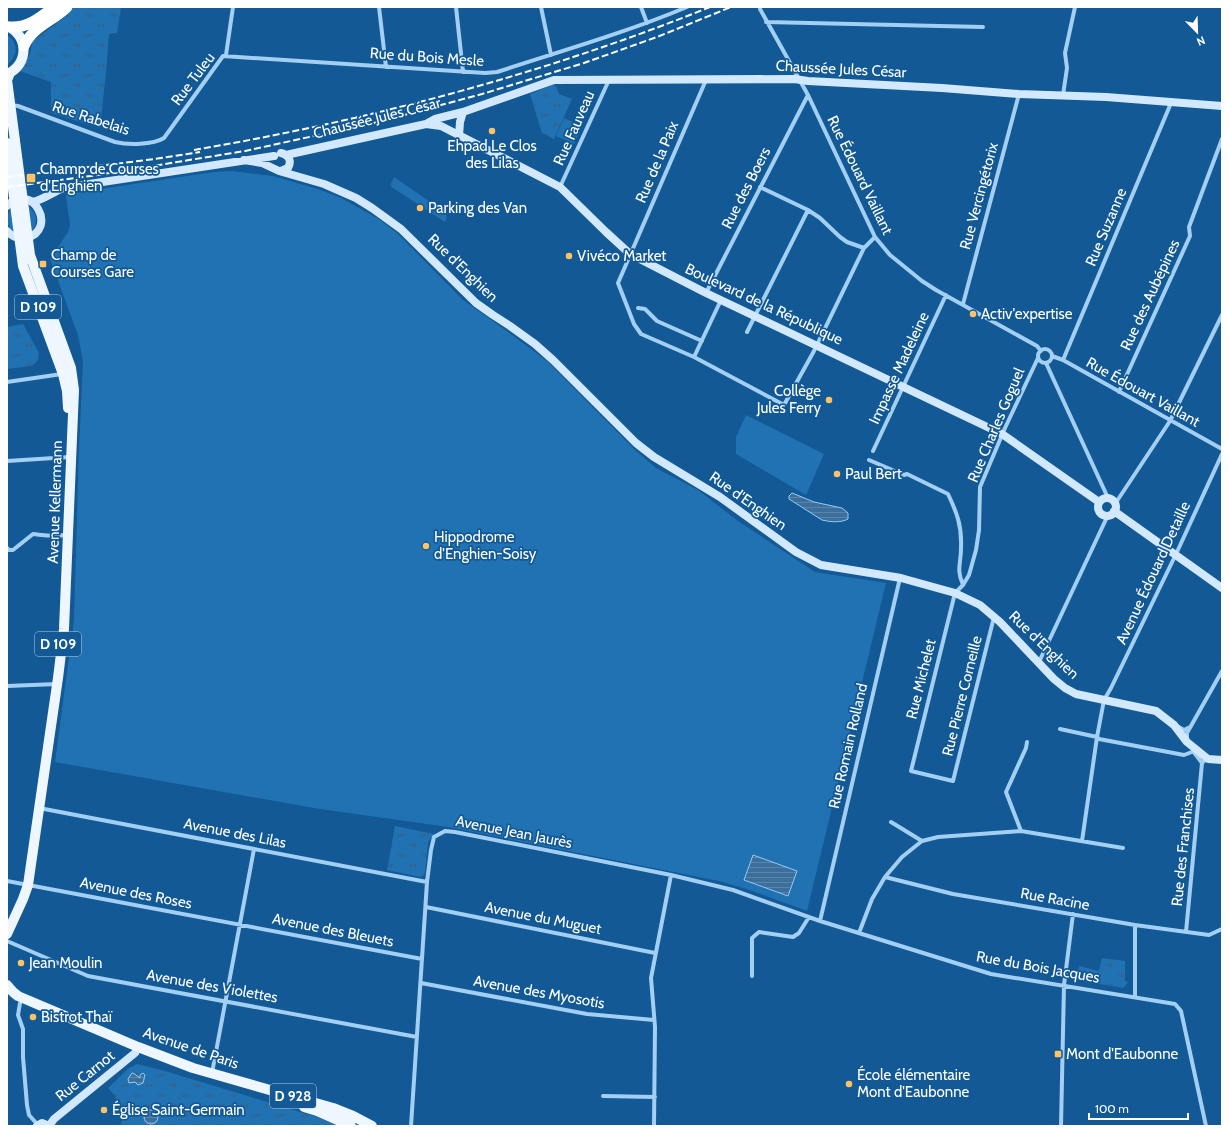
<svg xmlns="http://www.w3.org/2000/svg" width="1229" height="1133" viewBox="0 0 1229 1133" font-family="Cabin,sans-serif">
<defs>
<pattern id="grass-tufts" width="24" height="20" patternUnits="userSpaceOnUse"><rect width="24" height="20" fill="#2172b3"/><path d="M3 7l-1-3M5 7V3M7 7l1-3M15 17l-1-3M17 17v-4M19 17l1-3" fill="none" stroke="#395d7a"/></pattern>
<pattern id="water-rules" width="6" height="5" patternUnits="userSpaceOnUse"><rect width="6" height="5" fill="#3c6f9b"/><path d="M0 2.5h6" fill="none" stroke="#5985aa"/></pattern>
</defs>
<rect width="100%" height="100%" fill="#125996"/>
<path fill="url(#grass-tufts)" d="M74 7H121L117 33 109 34 106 72 100 128 51 113V82L20 71C27 62 31 54 32 42 46 30 63 21 74 7Z
M7 35C19 43 18 56 7 65Z
M555 84 559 94 572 99 554 139 542 133 530 94Z
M394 177 446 213 447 217 445 222 390 186Z
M28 206C37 213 39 223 31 232Z
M12 208 16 234C6 227 4 217 12 208Z
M23 324 39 353 38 360 32 366 7 369V327Z
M395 826 434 834 428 842 425 874 421 877 387 870Z
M1102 958 1125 961V981L1128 982 1123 988 1077 980 1079 966 1099 971Z
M137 1064 165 1071 320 1118 339 1126H121L122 1119 120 1118 115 1096 108 1088 130 1067H132Z"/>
<path fill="#2172b3" d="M564 118 582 126 574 144 556 136Z
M232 171 273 176 318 189 341 198 377 218 396 232 463 300 508 332 547 361 636 451 656 468 698 490 738 521 815 572 886 583 807 911 750 890 719 881 448 827 320 809 55 762 74 620 79 449 83 361 78 335 50 259 68 232 70 225 66 196 67 194 214 172Z
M746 415 824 454 806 495 736 454V437Z"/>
<path fill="url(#water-rules)" stroke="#94cbf6" d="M792 493 814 502 842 508 848 513V519C841 523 830 522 822 520L789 499V496Z
M753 855 797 871 788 896 744 880Z
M132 1073H133L140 1078V1075L143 1073 145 1075 143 1083 138 1085 135 1082 129 1083 128 1079Z
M144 1117a7 7 0 1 1 14 0a7 7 0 1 1-14 0Z"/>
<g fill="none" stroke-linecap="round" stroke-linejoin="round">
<path stroke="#a3cff3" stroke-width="4" d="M379 7 386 67
M456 7 463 72
M541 7 551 55
M641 7 647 23
M760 7V9L808 95 875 237 890 255 922 281 936 290 1037 346 1041 351
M766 22 983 27
M226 55 233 7
M706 80 618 283 634 324 641 334 694 357 784 405 814 351 864 248 875 237
M1063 95 1067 68 1065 53 1075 7
M11 105 18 106 115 142C128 145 153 145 164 138L223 56 485 73 497 72C561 51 625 33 687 7
M560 187 609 80
M760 187 808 210 820 218 840 237 847 242 864 248
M706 293 808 95
M963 304 1019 94
M638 308 645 309 657 321 702 341
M747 332 808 210
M1038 356a7 7 0 1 1 14 0a7 7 0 1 1-14 0Z
M1052 356 1063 360 1222 449
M694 357 721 300
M1063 360 1171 103
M1046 363 1108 498
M7 382 62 374
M1119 392 1190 236 1189 227 1222 139
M873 451 946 295
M869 460 904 475 907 474 948 494C957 513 962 526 961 548 961 564 956 569 963 585
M7 461 70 457
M1115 504 1170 421 1222 315
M7 548 9 550H13L33 534C43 535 57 538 68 534
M994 617 953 781 911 771 955 593 963 585 969 575 976 550 979 530 980 487 1005 428 1038 358
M1039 662 1108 515
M7 686 57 684
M1177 726 1184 730 1190 727
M1060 729 1097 737 1099 739 1184 755 1197 750
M1187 740V733L1222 671
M1193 751 1202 763
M39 808 427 882
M891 822 922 841
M1021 831 1006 792 1026 748 1027 742
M1082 841 1097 737 1104 700 1111 688 1177 552 1222 454
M885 877 953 894 1135 925 1209 935 1222 929
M7 881 422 959
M426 907 655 953
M820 921 900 578
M1135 925V997
M1186 932 1202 763 1205 760 1204 756
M859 933 872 899 885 877 902 857 922 841 938 837 1021 831 1123 848
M7 941 88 976 417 1037
M752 976V938L759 932 793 937 799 933 809 917
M421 983 587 1014 654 1020
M20 1003 18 1015 23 1029V1057L27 1105 29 1115 38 1125
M212 1073 254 849
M603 1096 655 1097
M411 1126 427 882 431 850 434 837 445 831 455 832 671 875 733 890 820 921 991 974 1175 1004 1181 1011 1206 1126
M654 1126 655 1027 651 978 671 875
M1061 1126 1064 985 1073 914"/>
<path stroke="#d2e9fd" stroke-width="8" d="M426 124 441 126 560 187 606 232 630 254 706 293 1002 434 1099 502
M459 136 460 122 463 112
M281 153C289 155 292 161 288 168L281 171
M286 155 426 124 435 119 463 112 554 80 794 79 808 81 942 88 1019 94 1106 97 1222 106
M244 160 262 163 279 171 324 184 356 198 372 208 401 229 476 303 493 315 510 326 535 344 553 360 636 443 654 457 720 497 796 552 821 565 901 578 955 593 980 605 1000 622 1054 679 1065 688 1076 694 1156 711 1174 725 1187 742 1208 759 1222 760
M32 202C43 200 53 192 63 188L274 156
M7 206C32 180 59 230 26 238 19 239 12 237 7 231
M1098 507a9 9 0 1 1 18 0a9 9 0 1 1-18 0Z
M1114 511 1222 588
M37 1126 42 1123 49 1126
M49 1126 54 1119 135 1053"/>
<path stroke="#eef7ff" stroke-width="10" d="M7 26C29 35 29 65 7 74
M7 143 23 266 63 374 67 391 68 408
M7 934 23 899 28 885 58 678 64 629 74 390 71 368 30 255 7 80 10 73
M7 985 13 992 18 996 138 1047 193 1068 333 1108 353 1116 372 1126
M304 1107 317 1111 351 1126"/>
<path stroke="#fff" stroke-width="11" d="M11 27C28 28 41 17 54 7
M24 46C32 27 53 21 67 7"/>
<path stroke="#fff" stroke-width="2" stroke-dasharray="7 3" stroke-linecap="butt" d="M194 150C370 120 544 74 710 7
M7 177 155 159 200 152
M7 187 91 176 245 151 378 122 482 94 584 63 657 37 731 7"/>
</g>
<g fill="#ffc364" stroke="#125996" stroke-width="1.5">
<circle cx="492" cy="131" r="4"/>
<rect x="26" y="173" width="10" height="10" rx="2"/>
<circle cx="420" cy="208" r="4"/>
<circle cx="569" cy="256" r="4"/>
<rect x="39" y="260" width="8" height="8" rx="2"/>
<circle cx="973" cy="314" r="4"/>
<circle cx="829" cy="400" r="4"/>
<circle cx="837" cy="474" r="4"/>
<circle cx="426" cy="546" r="4"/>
<circle cx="21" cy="963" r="4"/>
<circle cx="33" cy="1017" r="4"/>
<rect x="1054" y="1050" width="8" height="8" rx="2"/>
<circle cx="849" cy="1084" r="4"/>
<circle cx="104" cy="1110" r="4"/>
</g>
<g text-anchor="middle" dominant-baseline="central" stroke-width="3.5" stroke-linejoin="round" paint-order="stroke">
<g fill="#125996" stroke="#b8cde0" stroke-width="1">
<rect x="15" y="295" width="46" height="24" rx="3"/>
<rect x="35" y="632" width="46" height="24" rx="3"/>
<rect x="270" y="1084" width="46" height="24" rx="3"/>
</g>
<g font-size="14" font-weight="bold" fill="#fff">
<text x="38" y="307">D 109</text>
<text x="58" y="644">D 109</text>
<text x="293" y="1096">D 928</text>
</g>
<g font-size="15" fill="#fff" stroke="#125996">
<text transform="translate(427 57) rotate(4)">Rue du Bois Mesle</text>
<text transform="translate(841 69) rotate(3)">Chaussée Jules César</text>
<text transform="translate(193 79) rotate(-53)">Rue Tuleu</text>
<text transform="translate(91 118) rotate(18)">Rue Rabelais</text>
<text transform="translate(377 118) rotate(-14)">Chaussée Jules César</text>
<text transform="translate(574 128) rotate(-66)">Rue Fauveau</text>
<text transform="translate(657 162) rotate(-67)">Rue de la Paix</text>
<text transform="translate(860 175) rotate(64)">Rue Édouard Vaillant</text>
<text transform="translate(746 188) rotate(-63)">Rue des Boers</text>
<text transform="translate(979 196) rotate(-75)">Rue Vercingétorix</text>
<text transform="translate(1106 227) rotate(-67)">Rue Suzanne</text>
<text transform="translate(463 268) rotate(44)">Rue d'Enghien</text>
<text transform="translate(1150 295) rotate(-65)">Rue des Aubépines</text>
<text transform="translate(764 304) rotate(25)">Boulevard de la République</text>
<text transform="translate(899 368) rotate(-65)">Impasse Madeleine</text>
<text transform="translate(1143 392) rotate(29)">Rue Édouart Vaillant</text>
<text transform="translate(996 425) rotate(-67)">Rue Charles Goguel</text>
<text transform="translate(748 501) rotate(35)">Rue d'Enghien</text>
<text transform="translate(55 502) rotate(-88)">Avenue Kellermann</text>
<text transform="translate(1153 573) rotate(-65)">Avenue Édouard Detaille</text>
<text transform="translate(1044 645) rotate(44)">Rue d'Enghien</text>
<text transform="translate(921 679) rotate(-76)">Rue Michelet</text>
<text transform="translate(962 696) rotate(-76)">Rue Pierre Corneille</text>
<text transform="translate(848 746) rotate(-77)">Rue Romain Rolland</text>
<text transform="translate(514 832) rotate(11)">Avenue Jean Jaurès</text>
<text transform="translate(235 833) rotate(11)">Avenue des Lilas</text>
<text transform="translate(1183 847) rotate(-84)">Rue des Franchises</text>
<text transform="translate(136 893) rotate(11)">Avenue des Roses</text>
<text transform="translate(1055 899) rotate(10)">Rue Racine</text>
<text transform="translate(543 918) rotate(11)">Avenue du Muguet</text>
<text transform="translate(333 930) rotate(11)">Avenue des Bleuets</text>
<text transform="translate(1038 967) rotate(10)">Rue du Bois Jacques</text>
<text transform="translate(212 986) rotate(10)">Avenue des Violettes</text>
<text transform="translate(539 992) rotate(10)">Avenue des Myosotis</text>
<text transform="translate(191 1048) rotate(19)">Avenue de Paris</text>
<text transform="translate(85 1076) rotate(-39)">Rue Carnot</text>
</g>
<g font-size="15" fill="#fff" stroke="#125996" text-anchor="start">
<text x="492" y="146" text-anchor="middle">Ehpad Le Clos<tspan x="492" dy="17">des Lilas</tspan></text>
<text x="40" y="169">Champ de Courses<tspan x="40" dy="17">d'Enghien</tspan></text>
<text x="428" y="208">Parking des Van</text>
<text x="51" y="255">Champ de<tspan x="51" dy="17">Courses Gare</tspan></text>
<text x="577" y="256">Vivéco Market</text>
<text x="981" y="314">Activ'expertise</text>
<text x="821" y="391" text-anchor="end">Collège<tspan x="821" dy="17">Jules Ferry</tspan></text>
<text x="845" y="474">Paul Bert</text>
<text x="434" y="537">Hippodrome<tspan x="434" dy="17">d'Enghien-Soisy</tspan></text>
<text x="29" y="963">Jean Moulin</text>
<text x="41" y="1017">Bistrot Thaï</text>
<text x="1066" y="1054">Mont d'Eaubonne</text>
<text x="857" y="1075">École élémentaire<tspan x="857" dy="17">Mont d'Eaubonne</tspan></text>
<text x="112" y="1110">Église Saint-Germain</text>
</g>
</g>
<rect width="1229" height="1133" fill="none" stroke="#ffffff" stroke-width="16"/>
<g transform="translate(1197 32) rotate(157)" stroke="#125996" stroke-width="3" paint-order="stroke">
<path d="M0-3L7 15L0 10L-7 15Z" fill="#ffffff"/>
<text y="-6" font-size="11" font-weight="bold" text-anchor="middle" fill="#ffffff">N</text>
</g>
<path d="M1089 1113v6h99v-6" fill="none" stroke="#ffffff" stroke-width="2"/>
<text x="1095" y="1113" font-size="12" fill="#ffffff" stroke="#125996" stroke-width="3" paint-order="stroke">100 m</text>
</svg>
